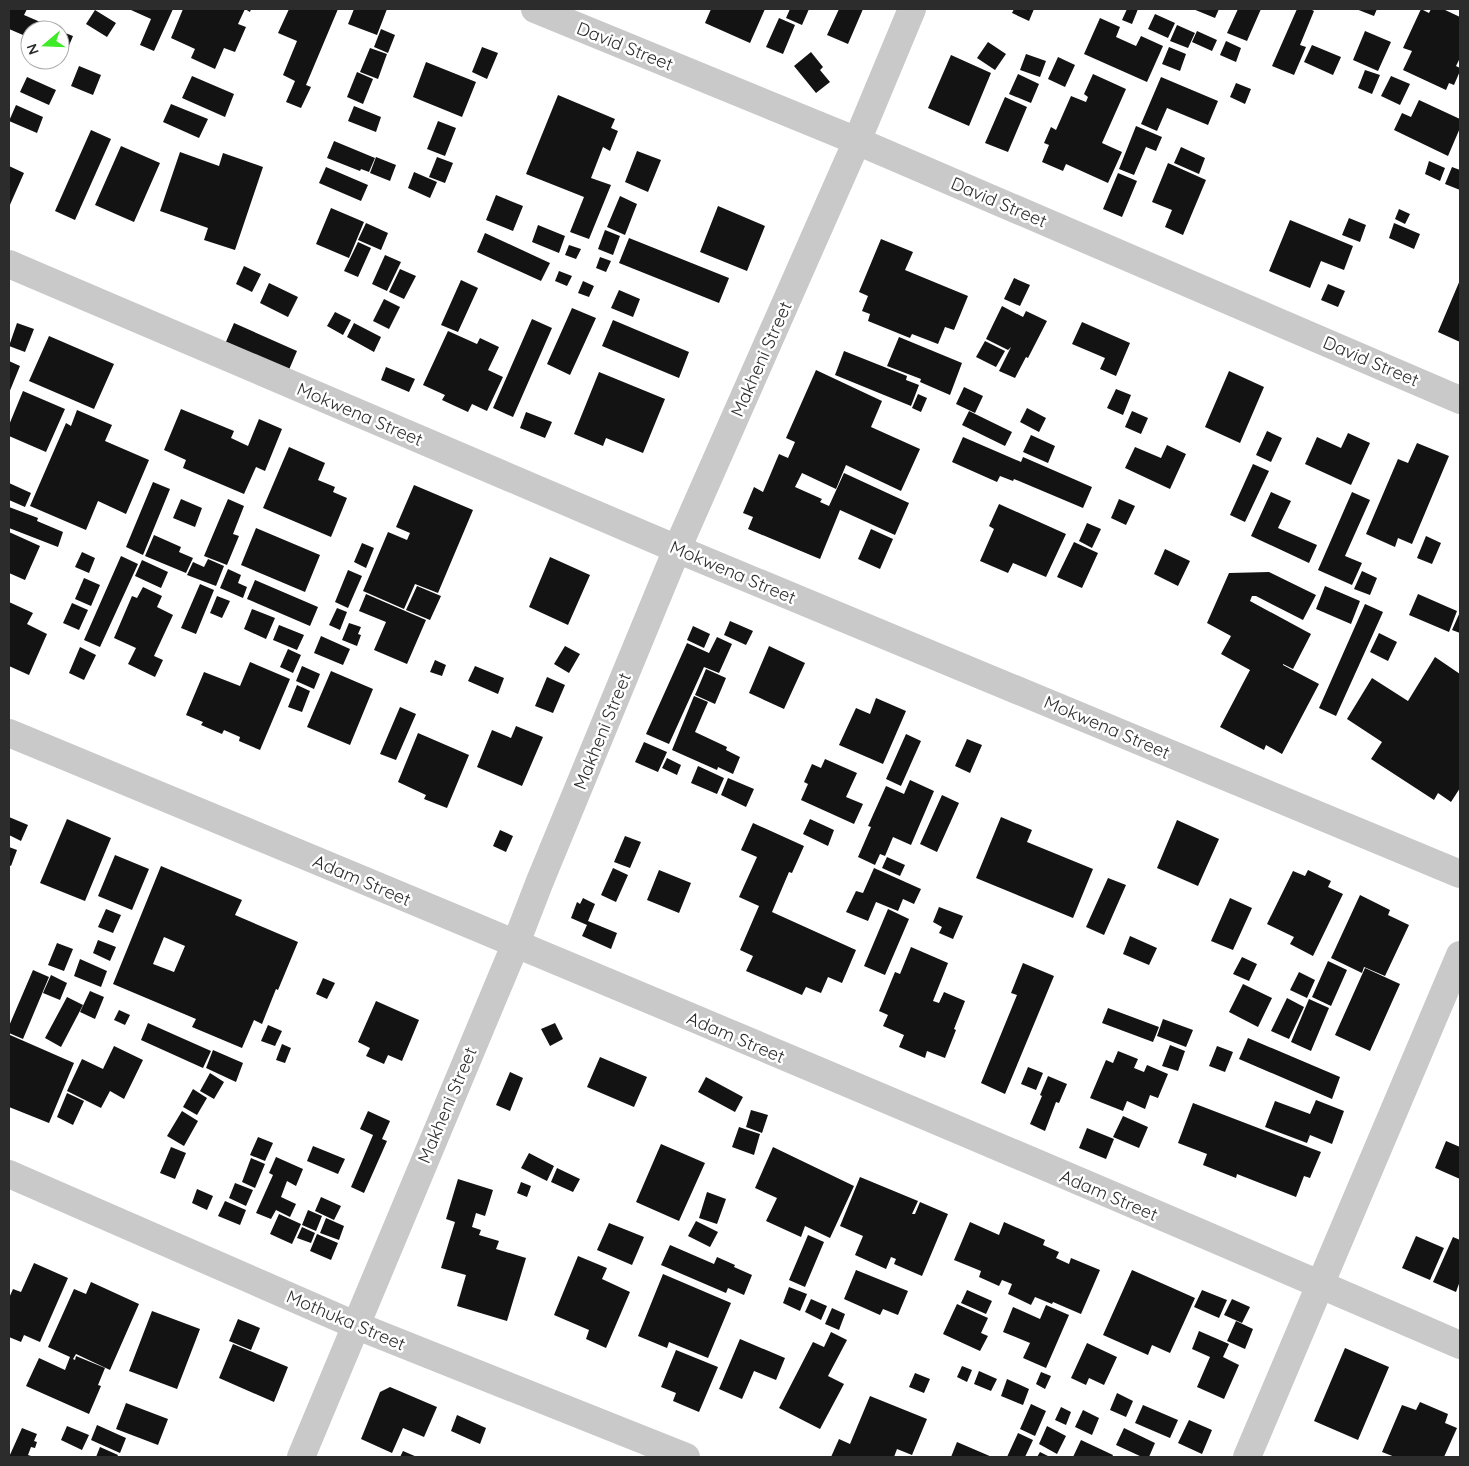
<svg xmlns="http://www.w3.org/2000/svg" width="1469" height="1466" viewBox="0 0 1469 1466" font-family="Quicksand,sans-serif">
<rect width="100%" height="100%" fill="#fff"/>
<path fill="#131313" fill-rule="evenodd" d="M9 9H27L24 15 59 30H30V38L9 29Z
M132 9H173L154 51 140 45 151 19 131 10Z
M183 9H251L250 12 245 9 238 24 246 27 235 52 224 48 215 69 191 58 195 49 171 38Z
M289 9H338L306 85 311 87 301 108 286 102 295 81 283 75 297 41 278 33Z
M354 9H387L377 35 348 24Z
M711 9H765L750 43 705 23Z
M790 9H809L802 25 786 18Z
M839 9H863L848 44 827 35Z
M1014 9H1034L1029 21 1012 13Z
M1127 9H1138L1132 24 1122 20Z
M1193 9H1219L1215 18Z
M1238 9H1261L1247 41 1227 33Z
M1297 9H1310L1314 11 1300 45 1306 47 1294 75 1272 66Z
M1356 9H1377L1374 16Z
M1421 9 1429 13 1431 9H1443L1460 17V58L1456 66 1460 68V71L1454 85 1449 83 1446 90 1403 70 1412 51 1403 48Z
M95 10 116 23 107 37 86 24Z
M1155 14 1175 23 1168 38 1148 29Z
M779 18 795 25 783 54 766 47Z
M1100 18 1120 27 1116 37 1136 46 1141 36 1163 46 1147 82 1084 54Z
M1177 25 1195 33 1188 48 1170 41Z
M381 29 395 35 388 53 374 47Z
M60 31 73 36 66 53 60 50Z
M1197 31 1217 40 1212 51 1192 42Z
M1365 31 1391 42 1378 71 1353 60Z
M1226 41 1241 48 1236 62 1220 55Z
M988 42 1006 54 995 70 977 58Z
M1312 45 1341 57 1333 75 1304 62Z
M482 47 498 53 487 79 472 72Z
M1169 47 1186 54 1180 71 1162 64Z
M370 48 387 54 378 79 360 72Z
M811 52 823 67 820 70 830 82 816 93 794 66Z
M1026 54 1046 61 1040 77 1020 70Z
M951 55 991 73 969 126 928 108Z
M1058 57 1075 65 1065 87 1048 79Z
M426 62 476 82 462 117 413 97Z
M79 66 101 75 93 95 71 86Z
M1365 70 1380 75 1372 94 1358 88Z
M357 72 373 79 363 104 347 97Z
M1018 74 1039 84 1031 103 1009 94Z
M1093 74 1126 89 1102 143 1122 152 1108 183 1066 164 1063 171 1042 162 1049 145 1044 143 1051 127 1056 130 1071 96 1086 102 1088 97 1084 94Z
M192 76 234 94 225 117 182 98Z
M1391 76 1410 84 1400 105 1381 96Z
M27 77 56 90 49 105 20 92Z
M1161 77 1218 101 1208 125 1167 108 1157 131 1141 124Z
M1236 83 1251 89 1245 104 1230 97Z
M558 95 615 119 611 128 618 131 610 151 603 147 591 178 611 185 589 239 570 232 584 197 526 174Z
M1005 97 1027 107 1008 152 985 143Z
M1419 100 1460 119V128L1448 156 1394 130 1402 113 1411 117Z
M171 104 208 119 199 138 163 122Z
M16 105 43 117 37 133 9 121Z
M354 106 381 117 376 132 348 121Z
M438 121 456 128 445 156 427 149Z
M1136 126 1162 137 1156 151 1146 147 1134 175 1119 169Z
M91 130 111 139 75 220 55 211Z
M334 141 375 158 369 172 361 169 360 171 327 158Z
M121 146 160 163 134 222 95 205Z
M1181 147 1205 158 1199 174 1174 163Z
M637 151 661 160 648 192 625 182Z
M180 152 219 166 223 153 263 167 235 250 204 240 208 228 160 211Z
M376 157 396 165 390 181 370 173Z
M437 157 453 163 445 183 429 177Z
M1429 161 1445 168 1440 181 1425 174Z
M1168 163 1206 180 1183 235 1165 227 1172 210 1152 202Z
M9 166 24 173 9 207Z
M326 167 368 185 361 201 319 183Z
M1452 167 1460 170V190L1445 184Z
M414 172 437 182 430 198 408 188Z
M1118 173 1137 181 1122 217 1103 209Z
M496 195 523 206 513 231 486 220Z
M620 196 637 204 625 235 607 227Z
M718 206 765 226 747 271 700 252Z
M331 208 364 222 349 258 316 244Z
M1399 209 1410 214 1405 224 1395 219Z
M1349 218 1366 225 1360 242 1342 235Z
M1290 220 1353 246 1344 270 1321 261 1310 288 1269 271Z
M366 223 388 233 381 250 358 240Z
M1394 223 1420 234 1414 249 1389 238Z
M538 225 565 236 559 253 532 242Z
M605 230 620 236 613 255 598 249Z
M485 233 550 263 541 281 477 252Z
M629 238 729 278 719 303 619 263Z
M881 239 913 252 905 270 968 296 954 330 945 327 938 344 912 334 910 338 868 321 870 314 862 311 868 296 859 292Z
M358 242 371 248 358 277 344 271Z
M569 245 581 249 576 259 565 255Z
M385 255 401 262 387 291 372 284Z
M600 257 611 261 606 272 596 268Z
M244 266 261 274 252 292 236 284Z
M400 269 416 276 404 299 389 292Z
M559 271 572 276 567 286 555 281Z
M1014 278 1030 285 1020 306 1004 299Z
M461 280 478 288 458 332 441 325Z
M1460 280V342L1438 332Z
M583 281 594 286 589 297 578 293Z
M269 283 298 297 288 317 260 303Z
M1328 284 1345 291 1338 307 1321 300Z
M619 290 640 299 633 317 611 308Z
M384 299 400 307 389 329 373 321Z
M1002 306 1023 317 1026 311 1047 321 1028 358 1026 357 1015 378 999 371 1011 347 1008 350 986 339Z
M572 308 596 318 570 375 547 364Z
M335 312 351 320 343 335 327 326Z
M532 319 552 328 513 417 493 408Z
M613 320 689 352 679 378 602 346Z
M1082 322 1130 343 1116 376 1100 369 1105 358 1072 344Z
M17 323 34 329 25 352 9 346Z
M234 323 297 351 288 372 225 344Z
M354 323 381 337 374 352 347 337Z
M448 331 477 344 480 338 499 347 488 370 503 377 487 411 472 404 468 412 442 400 445 395 423 385Z
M49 336 114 364 94 409 29 381Z
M899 337 962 363 950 395 920 382 921 379 887 366Z
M985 341 1005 351 996 367 976 357Z
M844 351 907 376 906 380 919 385 911 406 835 375Z
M9 361 20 366 9 393Z
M386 367 415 379 409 392 381 380Z
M816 370 882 401 871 427 920 449 901 491 846 465 836 489 802 473 795 487 822 499 820 502 829 506 844 473 909 503 895 535 840 510 820 559 748 529 753 517 743 513 754 487 763 492 779 454 788 458 795 442 786 438Z
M1229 371 1264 387 1240 443 1205 427Z
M599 372 665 399 643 453 606 438 603 446 574 434Z
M964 387 983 396 975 413 956 404Z
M1116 389 1131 395 1123 415 1107 408Z
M23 391 65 409 46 452 9 436V425Z
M918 394 927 398 921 412 912 408Z
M1027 408 1046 418 1039 432 1020 422Z
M181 409 234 431 231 438 248 446 259 419 282 429 265 471 256 467 244 494 183 468 186 460 164 450Z
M77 410 112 425 105 441 149 460 126 514 98 501 86 530 30 506 66 423 71 426Z
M969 411 1012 432 1005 446 962 425Z
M1132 411 1148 418 1141 434 1125 427Z
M526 412 552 422 545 438 520 428Z
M1267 431 1282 438 1271 462 1256 455Z
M1348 433 1370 443 1351 485 1305 464 1317 437 1341 448Z
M1031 435 1055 446 1048 463 1023 452Z
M963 437 1021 462 1023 457 1092 487 1083 508 1014 479 1013 481 1000 476 997 482 952 462Z
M1417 443 1449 456 1412 544 1398 538 1395 547 1366 534 1398 459 1408 463Z
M1167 445 1186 454 1170 489 1125 468 1135 447 1161 458Z
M289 447 325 463 318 480 335 487 333 492 347 498 331 537 263 508Z
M1253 464 1269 471 1245 522 1230 515Z
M153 482 170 489 143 555 126 547Z
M9 483 31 493 25 507 9 500Z
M414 485 473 510 438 593 415 584 404 609 363 591 388 532 407 540 410 533 396 527Z
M1271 492 1291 501 1278 528 1317 545 1309 563 1251 536Z
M1352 492 1370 500 1345 556 1362 563 1352 585 1318 570Z
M181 499 202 508 195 527 173 518Z
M228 499 244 506 233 534 239 536 227 565 204 556Z
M1119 499 1135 506 1126 525 1111 518Z
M999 504 1066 534 1046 577 1013 563 1008 573 980 561 994 529 989 526Z
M9 507 38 518 37 521 63 532 58 547 9 528Z
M1087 523 1101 529 1092 548 1079 541Z
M256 528 320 555 305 592 241 565Z
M871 529 893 539 880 569 858 559Z
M9 532 40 546 25 580 9 573Z
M154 535 181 547 179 552 193 558 186 573 145 556Z
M1426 536 1441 543 1432 564 1417 558Z
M1074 542 1098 553 1082 588 1057 577Z
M362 543 374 548 366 568 354 562Z
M1165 549 1190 561 1178 586 1154 574Z
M82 552 95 558 89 573 75 567Z
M121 556 138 564 100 647 84 640Z
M550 557 590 575 568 625 529 607Z
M208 559 224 566 216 586 187 575 193 562 204 567Z
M142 560 168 572 161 588 135 576Z
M228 569 241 575 238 583 247 587 243 598 220 588Z
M348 570 362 576 348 608 335 602Z
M1362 571 1377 578 1370 595 1354 589Z
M1269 572 1316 595 1303 620 1256 596H1252L1250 601 1311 634 1293 669 1283 664V665L1319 684 1282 754 1266 745 1264 750 1220 727 1250 670 1221 654 1231 636 1207 623 1229 573Z
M84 578 100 585 91 606 75 599Z
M255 580 318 607 310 626 247 599Z
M200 584 214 590 196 634 181 628Z
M417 586 441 596 430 620 406 610Z
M1325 586 1360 601 1351 624 1316 609Z
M143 587 162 596 157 607 173 615 154 656 163 660 155 677 128 664 136 648 114 638 132 596 137 598Z
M366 594 426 620 407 664 374 650 386 622 359 611Z
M1418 594 1457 611 1449 632 1409 615Z
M217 596 230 601 222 618 210 613Z
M9 602 33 613 27 624 47 634 29 675 9 666Z
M72 603 88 610 79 630 63 623Z
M1365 604 1383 612 1336 716 1319 708Z
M337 608 347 612 340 630 329 625Z
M252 609 275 618 266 639 244 629Z
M1460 612V633L1452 630Z
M730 621 753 631 746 645 724 635Z
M349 623 361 627 358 634 361 635 357 646 342 640Z
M279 625 304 635 297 650 273 640Z
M693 626 710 634 704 648 687 640Z
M1379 633 1397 642 1388 661 1370 652Z
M321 636 350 649 343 665 314 653Z
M717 637 732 644 719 673 704 667 669 744 646 734 687 643 709 653Z
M565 646 580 654 569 673 554 664Z
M769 646 805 663 784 709 749 693Z
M80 647 96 655 84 680 69 673Z
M288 649 301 655 293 673 280 667Z
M1435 657 1460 674V788L1451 802 1438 793 1434 800 1371 759 1382 742 1347 719 1372 678 1408 701Z
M435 660 446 665 442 676 430 672Z
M250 662 290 679 260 750 239 741 240 737 224 730 222 734 201 725 203 722 186 715 204 672 240 686Z
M302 666 320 674 314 689 296 681Z
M475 666 504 678 498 694 468 681Z
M706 669 726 678 715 704 695 695Z
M331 671 373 689 350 745 307 727Z
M547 677 565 685 553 713 535 706Z
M297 685 310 691 302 712 288 707Z
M694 696 708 702 695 732 727 747 726 750 740 757 733 774 718 767 717 770 672 750Z
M876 698 906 711 883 764 839 745 856 708 870 714Z
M400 707 416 714 396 760 380 754Z
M516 726 543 737 522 786 477 767 492 730 511 738Z
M418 733 469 755 447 808 424 799 426 795 398 782Z
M906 734 921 741 901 786 886 779Z
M967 739 982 745 970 773 955 766Z
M644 742 667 752 658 772 635 762Z
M667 758 681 765 677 775 662 768Z
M825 759 857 773 846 797 863 804 854 824 801 800 808 784 804 782 812 764 821 768Z
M698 766 724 778 717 794 691 783Z
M728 778 754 789 746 807 721 795Z
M910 780 934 791 911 845 893 837 885 856 880 854 875 865 858 857 871 827 868 826 886 786 904 794Z
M942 795 959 803 937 852 920 844Z
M9 817 28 825 21 841 9 835Z
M1001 817 1032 830 1027 842 1093 869 1073 918 976 878Z
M67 819 111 838 85 901 40 883Z
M810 819 834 830 828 846 803 834Z
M1177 820 1219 839 1198 886 1157 868Z
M753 823 804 846 792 873 789 872 772 912 856 950 842 983 828 977 821 993 806 987 802 995 746 971 753 956 740 950 759 906 739 897 757 857 741 850Z
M500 830 513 836 506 852 493 846Z
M625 836 641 842 630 868 614 862Z
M9 847 17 850 11 866 9 865Z
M115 855 149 869 132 910 98 896Z
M887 857 905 865 900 876 882 868Z
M161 866 242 900 235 915 298 942 278 990 276 989 262 1024 254 1020 242 1048 192 1027 196 1019 113 984ZM164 937 185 946 174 972 153 964Z
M613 868 628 875 616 902 601 895Z
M874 868 921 889 914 904 903 899 898 911 876 902 868 921 846 912 856 891 863 893Z
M659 870 691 883 679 913 647 900Z
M1308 870 1331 881 1328 887 1343 894 1313 956 1290 944 1294 937 1267 924 1293 871 1305 876Z
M1108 878 1126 885 1104 935 1086 927Z
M1360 895 1390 910 1388 915 1409 925 1385 976 1364 967 1362 973 1331 958Z
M583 898 595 904 588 921 617 933 611 949 582 936 587 925 571 918 577 902 580 904Z
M1230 898 1252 908 1233 950 1211 941Z
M939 907 963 916 953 939 939 933 942 927 933 922Z
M106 909 121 915 113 933 98 927Z
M888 909 909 919 885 975 864 966Z
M1130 936 1157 948 1149 965 1123 954Z
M98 940 116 947 110 961 93 953Z
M57 943 73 949 64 971 48 965Z
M911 947 948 963 933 1001 939 1003 944 992 965 1001 954 1029 956 1030 945 1058 927 1051 925 1058 899 1047 904 1035 883 1026 888 1015 879 1011 895 972 900 974Z
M1242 957 1257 964 1249 981 1233 974Z
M80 959 107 971 101 987 74 976Z
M1328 961 1347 970 1331 1006 1312 997Z
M1023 963 1054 976 1005 1094 981 1083 1017 995 1011 993Z
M1365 968 1400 984 1370 1051 1335 1035Z
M33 970 49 977 23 1039 9 1033V1026Z
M1299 972 1315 980 1307 998 1290 990Z
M51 975 67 983 60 1000 43 993Z
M323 978 335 983 327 999 316 994Z
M1243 984 1272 998 1258 1027 1229 1012Z
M90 991 104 997 95 1019 80 1012Z
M67 997 83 1005 61 1047 45 1038Z
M1287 998 1304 1007 1289 1039 1271 1031Z
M1309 999 1329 1008 1311 1051 1291 1042Z
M376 1001 419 1020 402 1061 388 1055 384 1064 366 1056 370 1048 358 1042Z
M1108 1008 1159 1027 1153 1042 1102 1023Z
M119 1010 130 1015 125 1025 114 1020Z
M1163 1019 1193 1030 1186 1047 1157 1036Z
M148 1023 211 1051 203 1068 141 1040Z
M555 1023 563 1039 550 1046 541 1029Z
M268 1025 282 1031 275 1046 261 1041Z
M10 1035 74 1063 49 1123 9 1107Z
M1248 1038 1340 1077 1332 1099 1239 1059Z
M282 1044 291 1048 285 1063 276 1060Z
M1170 1045 1185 1051 1178 1071 1162 1066Z
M114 1046 143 1060 124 1099 110 1091 101 1108 67 1091 82 1059 103 1069Z
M1217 1046 1233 1052 1225 1072 1209 1066Z
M213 1050 243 1063 236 1082 206 1068Z
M1118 1051 1138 1059 1134 1068 1144 1072 1147 1065 1168 1074 1158 1098 1150 1095 1145 1109 1127 1101 1123 1111 1090 1098 1106 1060 1113 1063Z
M600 1057 647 1077 634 1107 587 1087Z
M1028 1067 1043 1073 1036 1090 1021 1084Z
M510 1072 523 1078 510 1111 496 1105Z
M210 1073 224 1082 214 1099 200 1091Z
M1048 1076 1067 1084 1059 1103 1056 1102 1045 1131 1030 1124 1042 1096 1040 1095Z
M706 1077 743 1097 735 1112 698 1092Z
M193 1089 207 1098 197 1115 183 1107Z
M67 1093 84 1101 73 1125 57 1117Z
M1316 1100 1344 1111 1332 1144 1310 1135 1307 1143 1265 1127 1275 1101 1310 1114Z
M1193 1103 1321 1152 1310 1178 1304 1176 1296 1197 1237 1174 1236 1178 1203 1165 1207 1154 1178 1143Z
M751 1110 768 1115 762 1133 746 1127Z
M182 1111 198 1121 184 1146 167 1136Z
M368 1111 390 1121 382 1139 387 1141 364 1193 351 1187 373 1135 360 1129Z
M1123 1116 1148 1127 1139 1148 1113 1137Z
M739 1127 760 1134 754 1155 732 1147Z
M1087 1128 1114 1139 1106 1159 1079 1148Z
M258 1137 273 1143 265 1161 250 1155Z
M1446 1141 1460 1147V1179L1435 1168Z
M661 1144 705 1163 679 1221 636 1202Z
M313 1146 345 1159 338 1174 307 1161Z
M171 1147 186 1153 175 1179 160 1173Z
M773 1147 854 1186 830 1238 805 1226 801 1237 766 1221 777 1198 755 1188Z
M529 1153 554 1166 547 1181 521 1168Z
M276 1157 303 1169 296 1186 287 1181 281 1197 296 1204 290 1217 276 1210 271 1219 256 1213 273 1175 269 1173Z
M251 1158 265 1164 255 1188 242 1182Z
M557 1168 580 1179 573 1192 551 1182Z
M860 1177 918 1201 912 1214H915L920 1202 948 1214 922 1276 894 1264 896 1259 891 1257 886 1269 855 1255 863 1236 840 1226Z
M458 1179 493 1190 485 1216 476 1213 472 1227 481 1230 479 1235 499 1241 496 1249 526 1258 507 1321 457 1306 466 1275 441 1268 455 1222 446 1219Z
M521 1182 531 1186 527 1197 517 1193Z
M235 1183 253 1190 246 1206 229 1198Z
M197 1189 213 1196 207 1210 192 1203Z
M707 1192 726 1199 717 1224 699 1218Z
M321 1197 341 1206 334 1220 315 1211Z
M225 1201 246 1210 240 1225 218 1216Z
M308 1210 322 1216 316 1231 302 1225Z
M279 1214 301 1224 292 1244 270 1234Z
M326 1218 344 1226 339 1240 320 1233Z
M696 1221 718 1232 710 1247 688 1236Z
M970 1222 999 1235 1004 1222 1045 1240 1043 1245 1059 1252 1056 1258 1069 1264 1071 1258 1100 1270 1081 1314 1053 1302 1052 1304 1035 1297 1031 1305 1008 1294 1012 1284 1002 1280 999 1286 979 1277 981 1271 954 1260Z
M609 1223 644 1237 632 1265 597 1250Z
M302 1227 315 1233 311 1243 297 1238Z
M317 1234 338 1243 331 1260 310 1251Z
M808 1235 824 1242 805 1287 789 1280Z
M1416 1236 1444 1248 1430 1280 1402 1268Z
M1453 1237 1460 1240V1281L1456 1292 1433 1282Z
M670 1245 714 1264 717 1257 735 1265 734 1267 752 1275 744 1295 728 1288 726 1293 661 1265Z
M578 1256 607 1268 602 1279 630 1292 606 1348 586 1339 589 1330 554 1315Z
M34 1263 68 1278 40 1342 24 1335 21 1342 9 1337V1298L13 1289 21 1292Z
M856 1270 908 1291 898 1315 883 1309 880 1315 844 1299Z
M1132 1270 1195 1298 1170 1353 1152 1345 1148 1355 1103 1335Z
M663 1274 731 1303 708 1358 669 1342 667 1348 638 1336Z
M91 1282 139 1304 110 1370 76 1354 73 1359 75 1360 76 1356 105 1368 98 1385 101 1386 89 1414 26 1386 39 1358 65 1370 70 1357 48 1347 74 1289 86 1294Z
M789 1287 807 1294 800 1311 783 1303Z
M967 1290 992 1301 986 1314 961 1303Z
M1202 1290 1227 1300 1219 1318 1194 1307Z
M811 1299 827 1306 821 1320 805 1312Z
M1232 1299 1250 1307 1242 1323 1224 1315Z
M957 1304 988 1318 981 1333 988 1336 980 1351 943 1334Z
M1046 1305 1069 1315 1046 1368 1023 1358 1030 1343 1003 1332 1013 1307 1040 1319Z
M832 1308 845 1314 839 1330 825 1324Z
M152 1311 200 1329 177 1389 129 1371Z
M238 1319 260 1328 251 1350 229 1341Z
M1236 1321 1253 1329 1245 1349 1227 1341Z
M1199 1331 1229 1344 1223 1357 1239 1365 1224 1399 1197 1387 1210 1357 1192 1349Z
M831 1332 847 1340 828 1376 844 1384 820 1429 779 1408 813 1342 824 1347Z
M740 1339 785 1358 776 1380 754 1371 742 1399 719 1389Z
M1087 1343 1117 1357 1104 1385 1089 1378 1086 1385 1071 1378Z
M233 1344 288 1367 274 1402 219 1378Z
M1345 1348 1389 1367 1358 1440 1314 1421Z
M676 1350 718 1367 699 1412 673 1401 676 1393 661 1387Z
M962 1366 972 1370 967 1382 957 1377Z
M979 1371 997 1379 991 1391 974 1384Z
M1041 1372 1051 1376 1045 1389 1036 1384Z
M915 1373 930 1379 924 1393 909 1387Z
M1007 1379 1029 1389 1023 1405 1001 1396Z
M390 1387 437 1407 424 1437 403 1428 392 1453 361 1439 380 1392Z
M1117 1393 1133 1401 1126 1417 1110 1410Z
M870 1396 927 1419 912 1455 897 1449 894 1457H831L839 1439 850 1444Z
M1420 1402 1448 1414 1445 1423 1457 1428 1444 1457H1395L1382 1452 1402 1405 1416 1410Z
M126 1403 168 1419 158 1445 116 1429Z
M1031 1404 1046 1411 1035 1436 1020 1429Z
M1143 1405 1178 1420 1170 1438 1135 1423Z
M1061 1407 1071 1412 1066 1425 1055 1420Z
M1083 1410 1099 1418 1092 1435 1075 1427Z
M457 1415 486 1428 480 1444 451 1431Z
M1189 1420 1212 1430 1202 1454 1178 1443Z
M97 1425 126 1438 120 1453 91 1440Z
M67 1426 89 1435 82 1450 61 1440Z
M1047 1426 1066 1436 1057 1454 1039 1444Z
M22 1428 37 1434 34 1441 37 1442 35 1448 31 1447 28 1455 34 1457H9Z
M1124 1428 1155 1443 1149 1457H1142L1116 1445Z
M1018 1433 1033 1440 1025 1457H1007Z
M1081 1440 1113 1455 1112 1457H1073Z
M957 1442 992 1457H951Z
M100 1447 118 1455 117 1457H96Z
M403 1451 417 1457H400Z
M1040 1452 1050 1457H1037Z"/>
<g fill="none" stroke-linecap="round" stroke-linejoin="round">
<path stroke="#c9c9c9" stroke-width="28" d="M535 9 857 141 1460 400
M9 264 677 549 1460 874
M9 733C494 934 979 1136 1460 1345
M9 1174 355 1325 686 1457
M301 1457 516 943 540 881 677 549 857 141 912 9
M1247 1457 1460 955"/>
</g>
<g text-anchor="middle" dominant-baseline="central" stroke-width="5" stroke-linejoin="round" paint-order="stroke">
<g font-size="18" fill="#2c2c2c" stroke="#fff">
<text transform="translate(625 46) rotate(22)">David Street</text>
<text transform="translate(999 202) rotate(23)">David Street</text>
<text transform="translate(761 359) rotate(-66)">Makheni Street</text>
<text transform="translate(1371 361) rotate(23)">David Street</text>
<text transform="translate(360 414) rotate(23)">Mokwena Street</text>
<text transform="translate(733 572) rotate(23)">Mokwena Street</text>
<text transform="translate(1107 727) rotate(23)">Mokwena Street</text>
<text transform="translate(602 731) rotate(-68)">Makheni Street</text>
<text transform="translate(362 880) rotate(23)">Adam Street</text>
<text transform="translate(736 1037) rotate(23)">Adam Street</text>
<text transform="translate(447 1105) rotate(-67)">Makheni Street</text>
<text transform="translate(1109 1195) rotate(23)">Adam Street</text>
<text transform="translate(346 1320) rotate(23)">Mothuka Street</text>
</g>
</g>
<rect width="1469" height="1466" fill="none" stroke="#2c2c2c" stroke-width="20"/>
<g transform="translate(45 45) rotate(251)"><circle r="24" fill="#ffffff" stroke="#ababab"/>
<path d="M0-4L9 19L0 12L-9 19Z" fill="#3fea28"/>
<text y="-8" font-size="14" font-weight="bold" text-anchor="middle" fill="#2c2c2c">N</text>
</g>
</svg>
